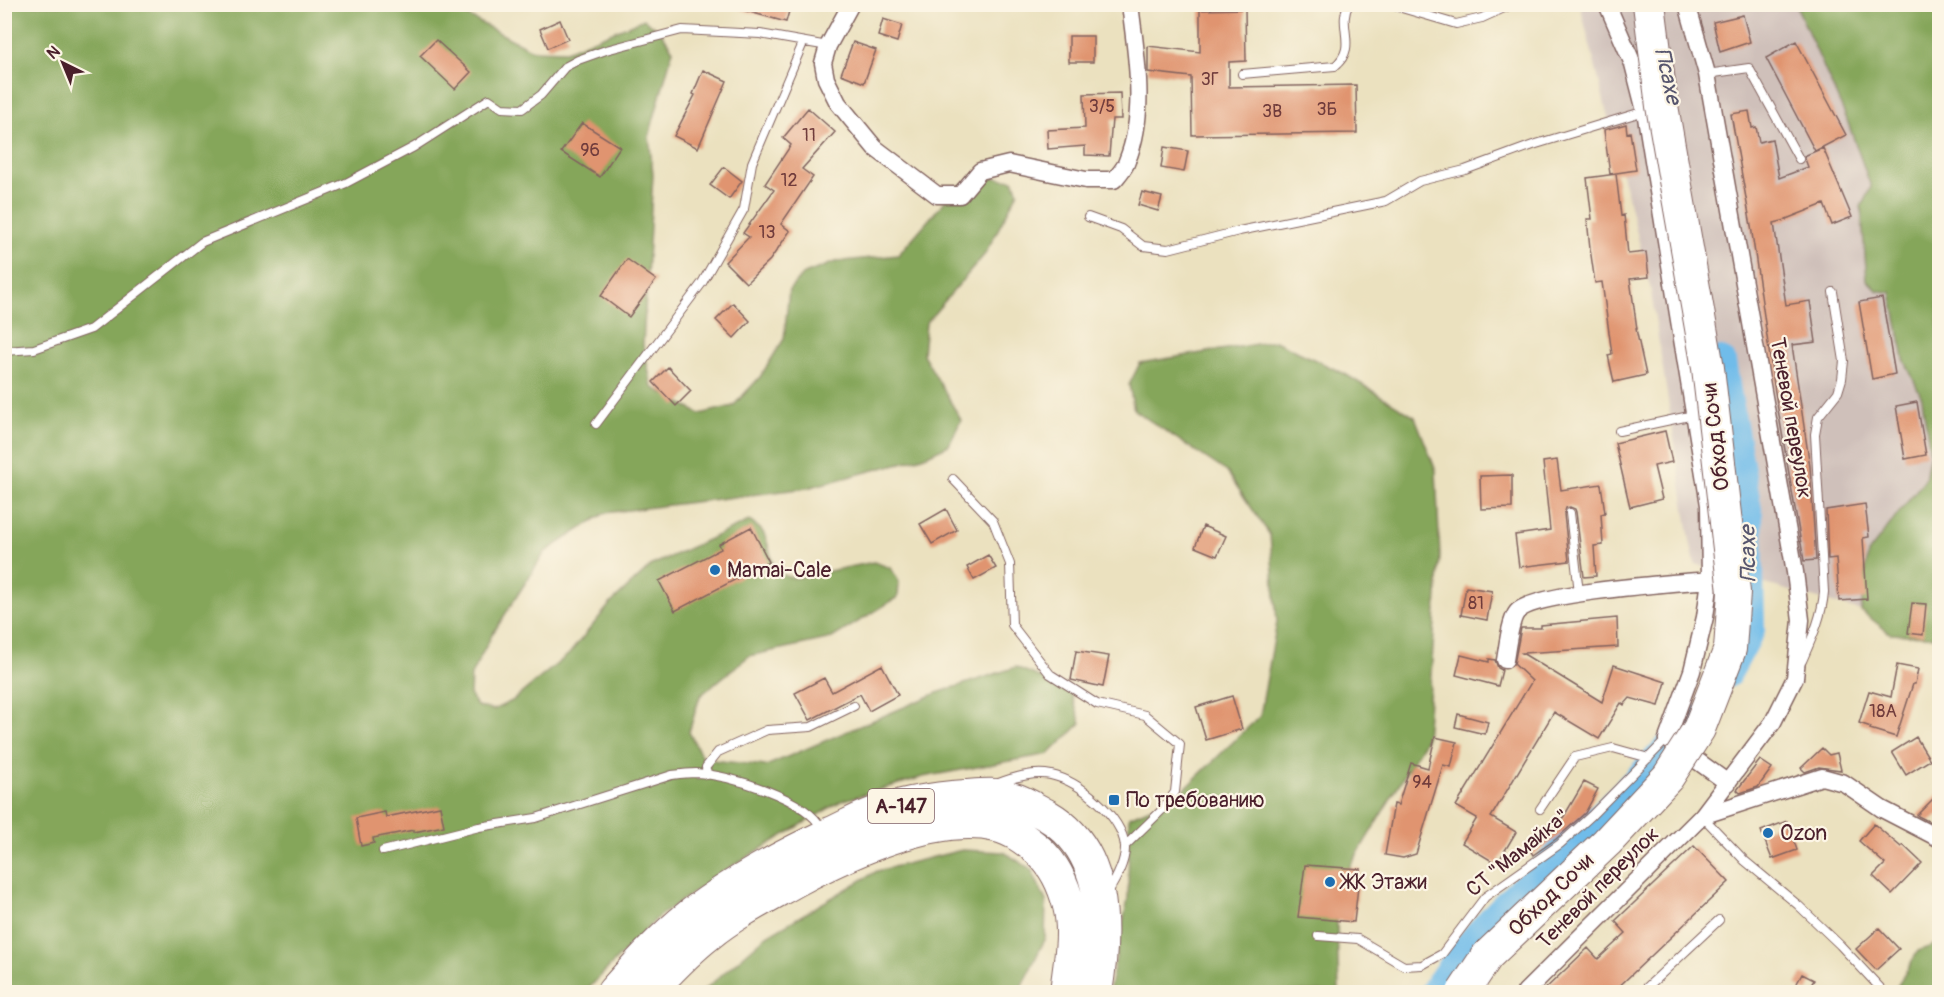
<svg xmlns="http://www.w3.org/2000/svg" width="1944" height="997" viewBox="0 0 1944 997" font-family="Pangolin,sans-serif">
<rect width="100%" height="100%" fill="#fcf5e5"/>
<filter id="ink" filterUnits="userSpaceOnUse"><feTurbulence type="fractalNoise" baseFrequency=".0167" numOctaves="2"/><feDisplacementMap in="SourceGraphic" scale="12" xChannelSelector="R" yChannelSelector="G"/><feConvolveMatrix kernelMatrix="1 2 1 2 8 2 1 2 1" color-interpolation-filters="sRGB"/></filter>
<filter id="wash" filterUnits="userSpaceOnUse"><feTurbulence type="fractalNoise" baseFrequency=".008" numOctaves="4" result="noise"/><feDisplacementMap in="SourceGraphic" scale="24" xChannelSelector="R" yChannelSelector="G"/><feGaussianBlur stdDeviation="1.35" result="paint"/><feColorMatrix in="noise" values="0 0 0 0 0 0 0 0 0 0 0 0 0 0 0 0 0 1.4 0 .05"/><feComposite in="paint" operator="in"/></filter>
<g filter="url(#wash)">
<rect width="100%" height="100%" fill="#ebe1bf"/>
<path fill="#cfc0ba" d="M1580 5H1796L1846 117 1871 187 1861 208 1891 292 1904 359 1922 398 1930 453 1925 479 1868 553 1861 611 1695 564 1690 541 1650 286Z"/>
<path fill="#85a65a" stroke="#686242" stroke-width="1.5" d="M5 5H447L532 50 566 51 644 19 661 32 673 50 649 136 653 175 643 345 652 387 700 414 733 406 760 377 784 339 789 290 802 275 835 262 898 255 958 186 988 177 1013 180 1018 192 985 254 926 323 923 354 961 420 949 445 923 457 807 488 605 513 545 552 492 635 471 675 470 695 477 706 493 710 512 701 569 654 611 603 652 565 749 521C754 524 761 528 764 534 773 553 769 576 795 578L874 562 891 568 899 582 898 597 832 638 749 656 700 696 689 732 703 759 766 766 937 693 1016 667 1070 690 1081 723 1049 754 923 777 841 801 727 869 658 917 585 992H5Z
M1796 5H1939V637L1891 634 1861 611 1868 553 1925 479 1930 453 1922 398 1904 359 1891 292 1878 291 1867 280 1861 207 1871 187 1846 117Z
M1275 341 1345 374 1415 417 1436 471 1440 556 1426 739 1336 890 1339 992H1109L1128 898 1129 817 1176 797 1260 716 1277 622 1270 535 1227 472 1134 410 1129 385 1140 363Z
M962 850 1004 852 1031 869 1046 901 1045 939 1019 992H702L765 937 877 871Z
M1939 943V992H1894L1918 951Z"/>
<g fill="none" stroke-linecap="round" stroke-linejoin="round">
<path stroke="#70bcea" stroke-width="30" d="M1721 362 1748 515 1750 630 1727 673
M1435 992C1479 922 1544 871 1604 814 1636 784 1665 751 1696 720"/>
</g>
<g id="blocks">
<path fill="#e09470" d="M740 4H791L786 22 739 9Z
M1245 9 1246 61 1229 62V87L1356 85 1357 133 1192 135 1191 77 1148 72V46L1200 52V10Z
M1743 15 1750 42 1720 52 1713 22Z
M883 19 902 25 897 42 878 36Z
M560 20 568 39 548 48 540 29Z
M1069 36H1093V62H1069Z
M436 40 471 72 455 89 420 56Z
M1796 41 1846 135 1815 151 1766 58Z
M853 42 876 50 864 83 841 74Z
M703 70 727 81 698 148 674 136 695 95 693 94Z
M1120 93 1121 119H1112L1109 156 1085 155V146L1048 149 1047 130 1085 128 1084 94Z
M808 108 835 132 802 169 813 177 781 224 790 231 770 260 746 283 725 262 749 237 743 233 774 190 765 184 791 145 783 138Z
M1749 111 1752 128 1756 127 1759 142 1772 139 1779 178 1808 167 1804 156 1823 148 1852 217 1832 225 1824 204 1786 219V220L1774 223 1786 305 1810 301 1816 342 1792 345 1810 467 1816 560 1804 561 1775 392 1751 226 1731 114Z
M582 123 620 147 600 177 561 152Z
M1626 124 1627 133 1630 132 1636 170 1610 174 1604 130Z
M1164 147 1188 151 1184 172 1161 168Z
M724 167 742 181 729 199 710 185Z
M1616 174 1621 216 1624 215 1628 254 1646 252 1649 277 1630 279 1637 329H1636L1646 375 1614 382 1608 355 1612 354 1602 282 1595 283 1590 248 1587 219H1592L1587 178Z
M1142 192 1162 197 1158 211 1138 205Z
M627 259 656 280 629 317 601 296Z
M1882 298 1895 374 1872 379 1859 302Z
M733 303 750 321 734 338 716 320Z
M668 367 691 391 676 406 653 382Z
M1917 402 1926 455 1905 459 1896 406Z
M1665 431 1672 462 1654 466 1662 499 1630 507 1615 443Z
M1557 460 1561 490 1601 484 1605 513 1601 514 1603 545 1594 546 1596 576 1584 577 1576 512 1575 509 1570 507 1566 508 1564 514 1569 561 1519 567 1515 535 1550 530 1543 462Z
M1512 475V508L1481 509 1480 476Z
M1865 504 1869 537 1863 538 1867 599 1839 601 1836 558 1828 559 1826 510Z
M946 509 957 530 932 544 920 524Z
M1203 526 1226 536 1217 556 1195 547Z
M751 527 769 562 675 611 659 581 721 549 719 544Z
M988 555 996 568 974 580 967 567Z
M1466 587 1492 591 1487 620 1461 615Z
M1912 603 1926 604 1923 635 1908 633Z
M1617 618 1618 647 1522 653 1602 702 1614 665 1666 682 1659 706 1630 698 1624 705 1621 703 1599 739 1554 712 1491 817 1516 832 1497 864 1462 843 1477 818 1456 806 1532 681 1514 664 1521 628H1541V625Z
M1076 651 1109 656 1103 687 1071 680Z
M1461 655 1489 662V659L1495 660 1498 668 1502 670 1498 686 1456 675Z
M882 665 898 695 869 711 860 694 810 720 795 693 824 678 832 692Z
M1897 665 1918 669 1915 684H1913L1896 737 1870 729 1871 727 1859 723 1869 691 1891 697Z
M1232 696 1242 729 1206 740 1196 707Z
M1458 714 1488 722 1485 734 1455 727Z
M1435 737 1457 742 1451 767 1443 765 1416 854 1403 858 1385 855 1394 804 1398 805 1411 763 1428 768Z
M1916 737 1930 760 1906 775 1892 752Z
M1822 748 1829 755 1837 753 1841 770 1819 767 1805 772 1801 768Z
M1760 760 1772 768 1758 787 1740 793 1737 790Z
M1584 782 1598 789 1585 813 1556 839 1533 855 1526 844 1563 818Z
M1940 792V814L1930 822 1918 816 1917 815Z
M440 806 444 826 414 832V830L373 838 374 843 361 846 356 818 385 812 386 817Z
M1787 821 1797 850 1772 859 1761 831Z
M1874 824 1901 847 1903 845 1922 863 1892 894 1873 876 1885 864 1859 841Z
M1694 846 1729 882 1612 993H1541L1588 948 1598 959 1626 933 1615 921Z
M1305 865 1360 869 1354 922 1298 917Z
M1879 928 1899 949 1876 970 1856 949Z
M1802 974 1814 980 1807 992 1796 985Z"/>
</g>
</g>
<g filter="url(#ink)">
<use href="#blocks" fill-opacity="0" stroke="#82635f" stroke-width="1.5"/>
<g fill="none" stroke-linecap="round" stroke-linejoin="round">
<g stroke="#82635f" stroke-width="10">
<path id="lane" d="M1388 4 1456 24 1482 18 1513 4
M1242 74 1335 66C1359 46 1336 26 1349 4
M1707 74 1749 68 1799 159
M1088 217 1121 229 1143 246 1168 249 1239 231 1386 201 1420 181 1465 170 1533 145 1645 111
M4 351 34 349 91 329 202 242 346 183 414 147 489 99 502 108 522 109 541 95 565 67 578 60 606 50 682 30 760 34 828 46
M596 424 702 283 744 209 752 163 803 43
M1619 431 1694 415
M953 479 993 521 1010 564 1012 625 1050 674 1097 704 1145 715 1180 744 1175 792 1164 808 1125 846
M1570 513 1579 593
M1802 661C1812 638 1822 617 1824 592L1815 434 1818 417 1838 392 1842 379 1844 361 1833 292
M707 775 706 767 718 752 767 730 811 727 854 706
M996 784C1012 778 1033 771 1051 775 1079 781 1121 815 1125 846 1126 862 1115 881 1107 894
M1540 809 1575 757 1613 748 1649 758
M1702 816 1745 861 1798 905 1840 945 1884 992
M383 851 479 827 536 818 672 775C680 774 688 773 696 773 729 775 807 798 822 829
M1318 936 1358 939 1404 966 1422 965 1442 954 1485 897 1560 844 1591 816 1667 739
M1642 992 1719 920"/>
</g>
<g stroke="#82635f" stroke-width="19">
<path id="street" d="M851 4 828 46 823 63 826 79 838 103 875 148 937 195H960L980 171 1009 164 1086 180H1114C1119 174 1125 168 1127 161 1147 112 1136 55 1130 4
M1607 4 1633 64 1645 111 1709 505 1710 580 1705 617 1692 671 1667 739 1728 783
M1505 660C1507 649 1510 620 1517 612 1534 592 1677 583 1710 580
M1702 816 1822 777 1844 783 1882 809 1940 839
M1525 992 1702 816 1773 722 1795 678 1801 620 1795 572 1707 74 1687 4"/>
</g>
<g stroke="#82635f" stroke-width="34">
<path id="highway" d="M613 992C637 965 662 937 690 915 733 882 782 856 831 833 845 827 858 819 872 814 902 803 935 798 966 796 980 795 997 793 1011 798 1024 801 1037 810 1048 816 1108 851 1106 932 1096 992
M649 992C668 972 686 952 708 935 735 913 767 897 797 880 850 852 935 812 996 826 1013 830 1026 840 1039 851 1054 865 1064 886 1069 906 1076 933 1069 965 1066 992"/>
</g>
<use href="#lane" stroke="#fff" stroke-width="8"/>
<use href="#street" stroke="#fff" stroke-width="16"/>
<use href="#highway" stroke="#fff" stroke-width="32"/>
<g stroke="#82635f" stroke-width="34" stroke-linecap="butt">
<path id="highway-bridge" d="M1463 992 1487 956 1607 842 1668 777 1699 729 1730 649 1734 592 1708 368 1662 106 1649 4"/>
</g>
<use href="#highway-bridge" stroke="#fff" stroke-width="32"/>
</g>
</g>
<g fill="#1f6fb2" stroke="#fcf5e5" stroke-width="2">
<circle cx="715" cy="570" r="6"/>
<rect x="1108" y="794" width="12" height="12" rx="3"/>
<circle cx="1768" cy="833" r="6"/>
<circle cx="1330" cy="882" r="6"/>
</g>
<g text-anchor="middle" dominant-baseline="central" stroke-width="4.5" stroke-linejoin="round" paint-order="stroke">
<g font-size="18" fill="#703c3c">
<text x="1210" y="79">3Г</text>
<text x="1102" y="106">3/5</text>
<text x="1327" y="109">3Б</text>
<text x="1272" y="111">3В</text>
<text x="809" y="135">11</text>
<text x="590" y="150">96</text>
<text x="789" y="180">12</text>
<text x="767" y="232">13</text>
<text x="1476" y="603">81</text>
<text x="1883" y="711">18А</text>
<text x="1422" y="782">94</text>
</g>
<rect fill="#fcf5e5" stroke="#7f5f63" stroke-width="1.5" x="868" y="789" width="66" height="34" rx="4.5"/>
<g font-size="20" font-weight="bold" fill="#4a1f2b">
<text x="901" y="806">А-147</text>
</g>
<g font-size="21" fill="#4a1f2b" stroke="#fcf5e5">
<text transform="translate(1791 418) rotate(80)">Теневой переулок</text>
<text transform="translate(1716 437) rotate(-97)">Обход Сочи</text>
<text transform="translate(1518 853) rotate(-39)">СТ "Мамайка"</text>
<text transform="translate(1598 888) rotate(-45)">Теневой переулок</text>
<text transform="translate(1551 895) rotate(-44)">Обход Сочи</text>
</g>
<g font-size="21" fill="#4a1f2b" stroke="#fcf5e5" text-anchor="start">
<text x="727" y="570">Mamai-Cale</text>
<text x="1126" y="800">По требованию</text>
<text x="1780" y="833">Ozon</text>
<text x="1342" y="882">ЖК Этажи</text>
</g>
<g font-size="22" font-style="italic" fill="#57566e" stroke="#fcf5e5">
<text transform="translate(1668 76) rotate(77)">Псахе</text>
<text transform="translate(1748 554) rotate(-91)">Псахе</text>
</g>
</g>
<rect width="1944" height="997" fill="none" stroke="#fcf5e5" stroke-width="24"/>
<g transform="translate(63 63) rotate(317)" stroke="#fcf5e5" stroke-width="4.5" paint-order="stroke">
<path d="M0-4.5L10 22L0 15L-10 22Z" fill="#4a1f2b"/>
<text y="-9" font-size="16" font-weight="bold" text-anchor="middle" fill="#4a1f2b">N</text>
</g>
</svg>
